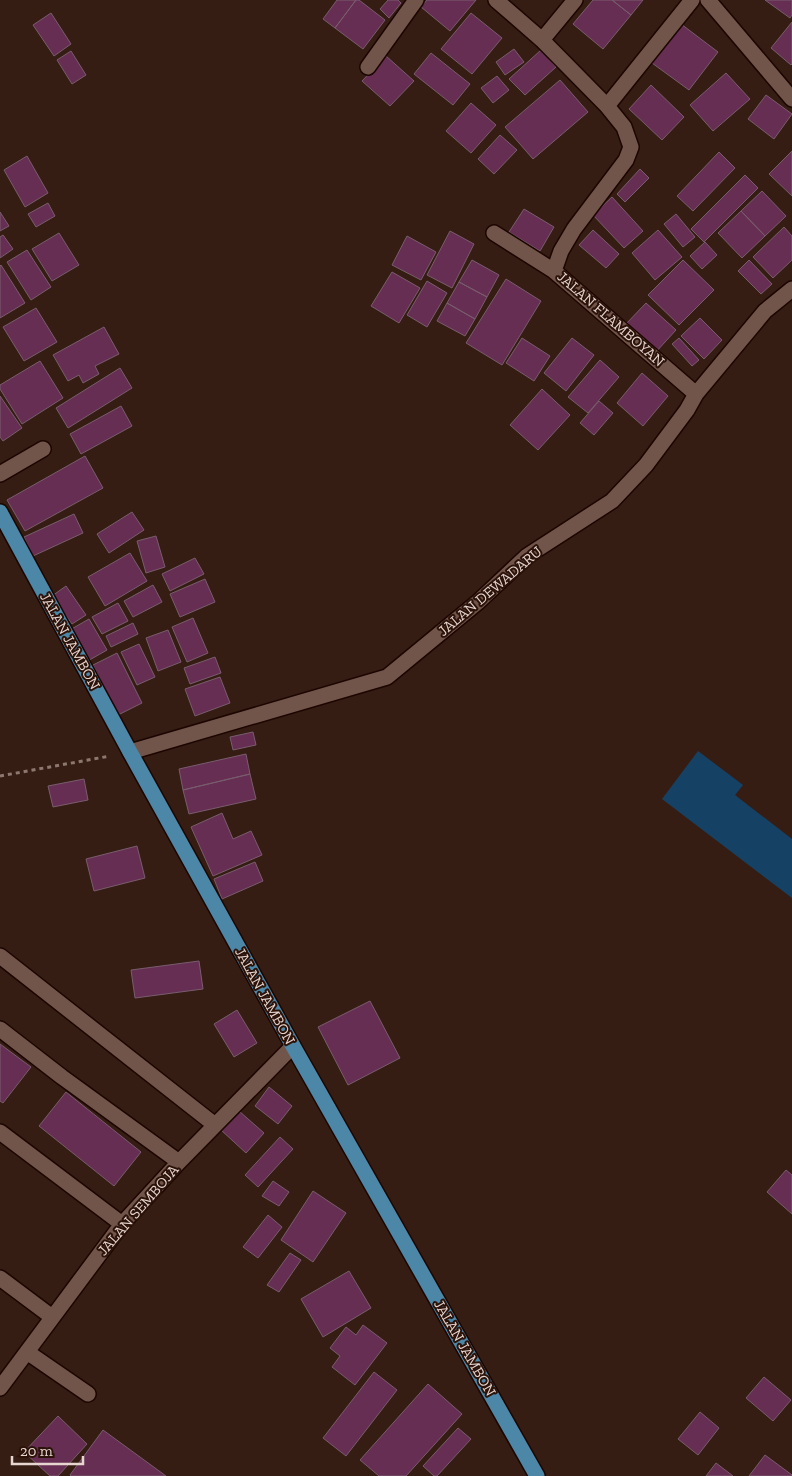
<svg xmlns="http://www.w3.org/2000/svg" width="792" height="1476" viewBox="0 0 792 1476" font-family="'Zilla Slab',serif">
<rect width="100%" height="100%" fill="#361d13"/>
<path fill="#154264" d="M698 751 743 785 735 795 792 839V898L662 799Z"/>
<path fill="#672e53" stroke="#785d6d" d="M337 0H356L335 28 323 19Z
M356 0H359L385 20 363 49 335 28Z
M388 0H398L401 3 389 18 380 9Z
M427 0H476L450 31 421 7Z
M593 0H612L631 15 603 49 573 24Z
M612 0H643L631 15Z
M765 0H792V15L790 18Z
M51 13 71 44 54 56 33 25Z
M471 13 502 38 472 74 441 49Z
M792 22V64L791 65 771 48Z
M681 24 718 52 689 90 652 63Z
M514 49 524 62 505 75 496 62Z
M541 50 556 67 525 95 509 79Z
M71 51 86 75 72 84 57 60Z
M431 53 470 84 453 105 414 74Z
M386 56 414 81 390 106 362 81Z
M726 73 750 99 713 131 690 105Z
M497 76 509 90 493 103 481 88Z
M560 80 588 112 533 159 505 127Z
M651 85 684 117 662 140 629 109Z
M766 95 792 114 774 139 748 119Z
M471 103 496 125 471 153 446 131Z
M500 135 517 150 494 174 478 159Z
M792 151V196L769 174Z
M719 152 735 168 693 211 677 196Z
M27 156 48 193 25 207 4 170Z
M640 169 649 178 625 202 617 194Z
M745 175 758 188 704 242 691 229Z
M762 191 786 216 765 236 741 211Z
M612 197 643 231 624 248 593 215Z
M48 203 55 216 36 227 28 214Z
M524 209 554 227 540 251 509 232Z
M741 211 765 236 742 258 718 233Z
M0 212 9 226 0 231Z
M676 214 695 237 683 247 664 224Z
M784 227 792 236V260L773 278 753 257Z
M593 230 619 254 606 268 579 245Z
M658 230 682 257 655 280 632 253Z
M450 231 474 244 452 288 427 275Z
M59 233 79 265 52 281 32 249Z
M3 235 13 249 0 258V237Z
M407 236 436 252 421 280 392 265Z
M705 242 717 255 702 269 690 256Z
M27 250 51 287 31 300 7 262Z
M472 260 499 275 487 297 459 282Z
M683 260 714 290 679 325 648 295Z
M749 260 772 284 761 294 738 271Z
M1 265 25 303 0 318V266Z
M392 272 420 288 399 323 371 306Z
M506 279 541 301 502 365 466 343Z
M427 281 447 293 427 327 407 315Z
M459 282 487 297 475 319 447 303Z
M447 303 475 319 465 336 437 321Z
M646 303 676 330 655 353 625 325Z
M36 308 57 342 24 361 3 327Z
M700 318 722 340 704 359 681 336Z
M104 327 119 354 95 366 99 374 83 383 79 375 68 381 53 355Z
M522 338 550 356 534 381 506 363Z
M572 338 594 355 566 391 544 373Z
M679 338 699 360 692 366 672 344Z
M600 360 619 377 588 413 568 397Z
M40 361 63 398 22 424 0 389V385Z
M120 368 132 388 68 428 56 408Z
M642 373 668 396 643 426 617 403Z
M542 389 570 415 538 450 510 425Z
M0 396 22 428 3 441 0 437Z
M599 401 613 413 594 435 580 423Z
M121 406 132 426 81 454 70 434Z
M85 456 103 488 25 531 7 500Z
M132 512 144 530 109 553 97 534Z
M74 514 83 533 33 556 24 537Z
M156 536 165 567 146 573 137 541Z
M130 553 147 581 105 606 88 577Z
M195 558 204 574 170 591 162 574Z
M205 579 215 602 180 617 170 594Z
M153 585 162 602 133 617 124 601Z
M66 586 86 615 72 624 52 596Z
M118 603 128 621 102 634 92 617Z
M193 618 208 653 187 662 172 627Z
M89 619 107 650 86 662 68 631Z
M133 623 138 634 111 647 106 636Z
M168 630 181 662 158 671 146 638Z
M139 644 155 677 137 685 121 652Z
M117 653 142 703 118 715 93 665Z
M215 657 221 673 190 684 184 668Z
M220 677 230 703 195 716 185 689Z
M253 732 256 745 233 750 230 737Z
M246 754 250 774 183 790 179 769Z
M250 774 256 799 189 814 183 790Z
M84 779 88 800 53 807 48 786Z
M222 813 233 839 251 831 262 855 213 876 191 827Z
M137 846 145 878 94 891 86 859Z
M255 862 263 881 222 899 214 879Z
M199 961 203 989 135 998 131 970Z
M370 1001 400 1058 348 1085 318 1027Z
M237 1010 257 1043 234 1057 214 1024Z
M0 1044 31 1067 3 1103 0 1101Z
M269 1087 292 1106 278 1124 255 1106Z
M66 1092 141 1152 114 1186 39 1126Z
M239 1111 264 1133 246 1153 221 1130Z
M280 1137 293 1149 258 1187 245 1175Z
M786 1170 792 1175V1214L767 1192Z
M273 1181 289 1192 279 1206 262 1196Z
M313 1191 346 1213 313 1262 281 1240Z
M268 1215 282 1227 258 1258 243 1247Z
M290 1253 301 1260 279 1292 267 1285Z
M349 1271 371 1308 323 1337 301 1299Z
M363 1325 387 1343 355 1385 332 1367 340 1356 330 1348 346 1327 356 1335Z
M374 1372 397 1390 346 1456 323 1438Z
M764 1377 791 1400 773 1421 746 1398Z
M428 1384 462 1414 406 1476H379L360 1460Z
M700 1412 719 1428 698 1455 678 1439Z
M58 1416 87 1444 58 1476H50L24 1452Z
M458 1428 471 1439 437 1476H434L423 1466Z
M103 1430 166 1476H71L70 1475Z
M765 1455 792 1475V1476H749Z
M716 1463 733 1476H706Z"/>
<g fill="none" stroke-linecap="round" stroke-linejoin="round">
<g stroke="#1c0601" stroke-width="18">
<path id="minor" d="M496 0 542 40 607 106 624 127 631 147 626 160 574 229 561 251 554 271 696 394
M708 0 792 99
M542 40 575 0
M368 67 416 0
M607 106 692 0
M494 233 554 271
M0 474 43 449
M130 752 387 677 478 602 527 556 612 501 646 465 687 410 696 394 765 311 792 289
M0 956 215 1125
M0 1029 62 1077 179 1162
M0 1132 122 1224
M0 1278 52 1317
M27 1352 88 1394
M0 1388 122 1224 179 1162 293 1046"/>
</g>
<g stroke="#1c0601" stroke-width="18">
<path id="major" d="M0 512 130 752 293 1046 537 1476"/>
</g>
<path stroke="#8d7870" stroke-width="3" stroke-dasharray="4 4" stroke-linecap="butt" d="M0 776 110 756"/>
<use href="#minor" stroke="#72554a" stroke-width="15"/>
<use href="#major" stroke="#4c87a8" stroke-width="15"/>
</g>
<g text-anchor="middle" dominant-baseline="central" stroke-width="4" stroke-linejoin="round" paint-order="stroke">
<g font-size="15" fill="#e7d5cf" stroke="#2b130a">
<text transform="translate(611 319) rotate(41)">JALAN FLAMBOYAN</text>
<text transform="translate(490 591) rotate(-40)">JALAN DEWADARU</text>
<text transform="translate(70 641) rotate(61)">JALAN JAMBON</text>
<text transform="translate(265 996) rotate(61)">JALAN JAMBON</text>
<text transform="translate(138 1210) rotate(-49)">JALAN SEMBOJA</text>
<text transform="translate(465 1348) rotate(60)">JALAN JAMBON</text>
</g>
</g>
<path d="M12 1456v8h71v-8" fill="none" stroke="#e7d5cf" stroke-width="2.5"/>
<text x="20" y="1456" font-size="15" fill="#e7d5cf" stroke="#2b130a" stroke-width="4" paint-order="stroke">20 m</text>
</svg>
